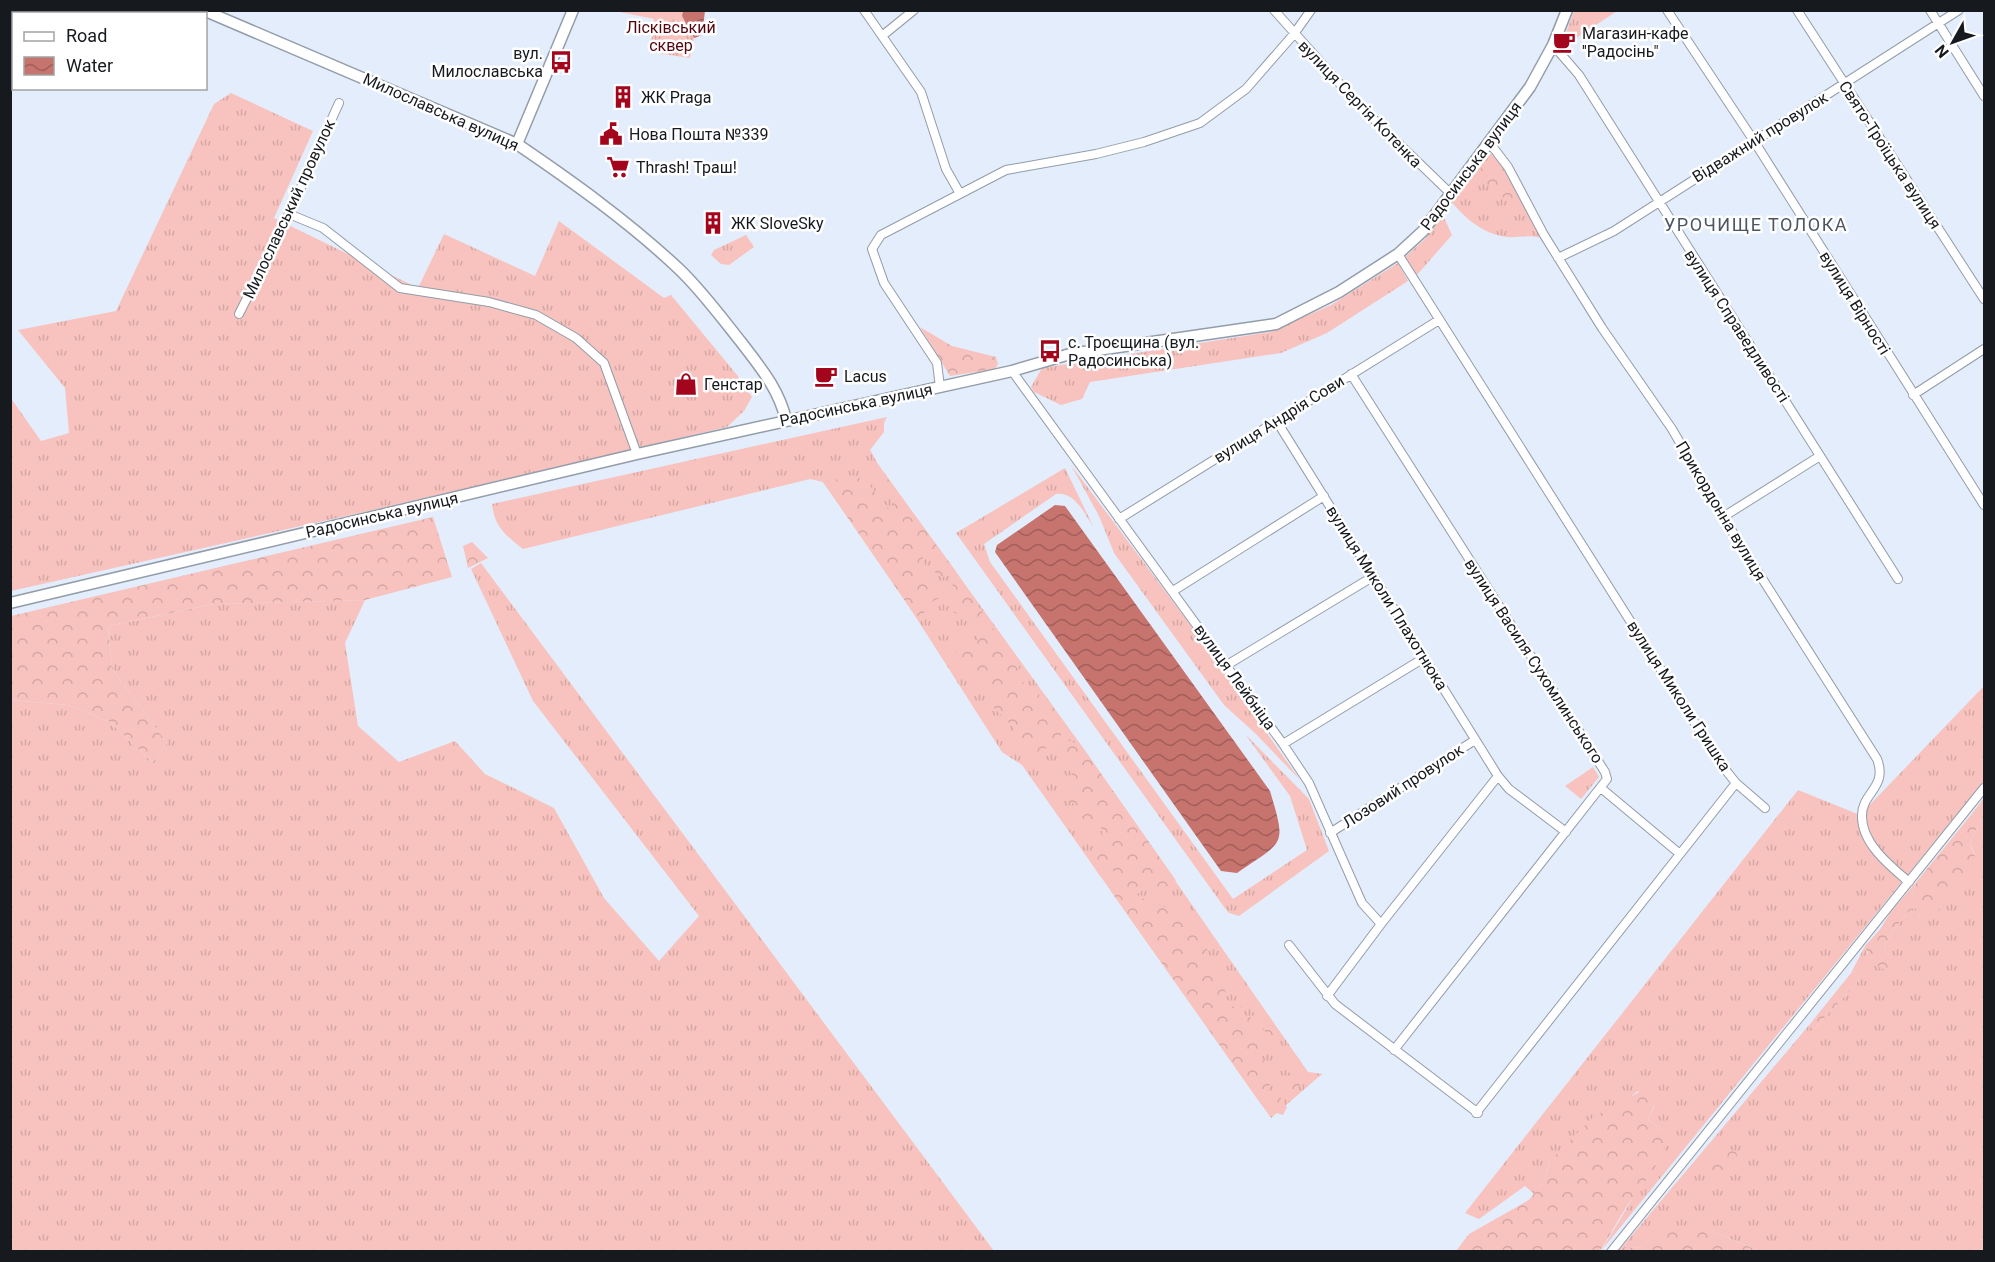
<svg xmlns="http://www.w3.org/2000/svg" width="1995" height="1262" viewBox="0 0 1995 1262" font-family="Roboto,sans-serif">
<defs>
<pattern id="grass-tufts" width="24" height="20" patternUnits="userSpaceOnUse" patternTransform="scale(1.5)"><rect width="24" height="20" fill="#f8c3be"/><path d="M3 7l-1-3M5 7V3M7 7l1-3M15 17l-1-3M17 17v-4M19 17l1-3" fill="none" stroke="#d4a7a3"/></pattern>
<pattern id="forest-crowns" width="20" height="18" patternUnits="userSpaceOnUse" patternTransform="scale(1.5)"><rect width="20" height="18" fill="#f8c3be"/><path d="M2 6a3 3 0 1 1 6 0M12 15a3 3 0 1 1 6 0" fill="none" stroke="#d4a7a3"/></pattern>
<pattern id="water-waves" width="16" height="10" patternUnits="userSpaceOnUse" patternTransform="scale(1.5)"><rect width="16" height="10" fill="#c7736e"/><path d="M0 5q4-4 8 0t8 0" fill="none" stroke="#a15e5a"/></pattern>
</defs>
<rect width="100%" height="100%" fill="#e3edfb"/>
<path fill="url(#grass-tufts)" d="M615 11H683L682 16 694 38 690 58 650 52 654 19Z
M1574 11H1617L1560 49Z
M231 93 313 131 274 218 418 288 444 234 535 276 559 221 664 298 671 295 737 375 752 397 744 411 727 427 364 512 11 591 10 397 41 441 69 433 65 388 18 330 116 311 214 104Z
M1494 153 1500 158 1544 238C1533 236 1526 236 1516 237 1489 239 1466 220 1451 201L1486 155Z
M1442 213 1452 235 1416 276 1404 258 1425 239Z
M746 235 754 247 729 265 721 264 711 255 714 250Z
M1398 263 1408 281 1327 333 1281 353 1090 382 1082 399 1061 405 1034 392 1031 387 1042 368 1270 332 1331 305Z
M887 417 884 423V432L870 450 878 464 1081 745 1308 1072 1322 1074 1271 1118 1022 765 1002 752 892 580 823 482 810 479 523 549C506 536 494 526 492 504Z
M1071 465 1186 619 1300 780 1256 734 1224 705 1114 553 1099 516Z
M1065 468 1093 526C1084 513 1075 492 1056 494L984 544 990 562 1233 899 1307 850 1290 796 1245 734 1309 799 1329 851 1239 916 1229 913 1224 907 956 533Z
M481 563 994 1251H11L10 700 68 705 110 722 154 764 167 743 112 669 108 626 214 604 365 600 345 643 358 726 399 762 455 741 485 774 554 808 604 898 659 961 699 916 533 701 471 569Z
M1984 686V781L1601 1251 1634 1196 1663 1130 1648 1120 1654 1106 1638 1091 1550 1161 1544 1181 1534 1194 1525 1186 1479 1219 1465 1213 1798 790 1860 815Z
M1593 767 1599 777 1581 799 1565 786Z
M1984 798V1251H1760L1711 1231H1673L1653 1238 1638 1248 1622 1247 1810 1024 1814 1029 1854 986 1860 978 1855 971 1851 973 1865 946 1867 954 1892 956 1887 954 1884 947C1887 938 1908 909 1915 907L1920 918 1975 855 1970 844 1978 826 1975 814 1970 816Z
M1917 881 1912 894 1878 933 1890 913Z"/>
<path fill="url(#forest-crowns)" d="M1492 157C1506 167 1514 186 1513 202 1497 196 1490 185 1476 176L1484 163Z
M920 327 952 346 996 357 998 364 995 369 950 376Z
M882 471 955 570 1020 670 1024 685 1049 701 1065 724 1060 738 1081 745 1175 879 1177 886 1148 887 1134 896C1160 903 1195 917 1206 945 1208 951 1208 957 1210 963 1216 976 1227 987 1227 1000L1235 1008 1240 1005 1242 1008 1237 1013 1241 1019 1249 1016 1253 1020 1246 1025 1261 1049 1262 1060 1272 1066 1279 1052 1289 1061 1291 1074 1283 1068C1269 1079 1267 1091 1263 1107L1110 890H1123L1113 870 1100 876 1090 861 1105 849 1101 827 1091 832C1082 825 1082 820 1085 810L1067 800 1070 791 1081 790 1055 746 1048 745 1036 762 1023 747 1013 727 990 704V695L995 691 971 674 966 662H959L956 653 965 637 975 645 981 627 976 616 954 613 951 594 955 571 943 577 935 572 931 556H922C927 574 938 576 941 597L932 602V608L916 617 823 482 854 476 866 481 910 534 884 487 876 489 871 481Z
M433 517 452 577 365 600 214 604 108 626 112 669 167 743 154 764 110 722 68 705 11 700V616Z
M472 542 488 558 468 568 463 546Z
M1975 814 1980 821 1970 844C1971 850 1977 855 1975 862 1968 884 1943 910 1924 921L1920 918 1915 907C1908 909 1887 938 1884 947L1887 954 1896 957 1889 971C1877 969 1868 958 1865 946L1912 894 1917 881 1970 816Z
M1855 971 1860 973V978L1854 986 1814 1029 1811 1028 1810 1024 1851 973Z
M1229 981H1240L1241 989 1274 1029V1046L1243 995 1235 996 1230 991Z
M1300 1071 1305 1073 1308 1078 1293 1091 1290 1082Z
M1280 1089V1097L1287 1107 1283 1115 1276 1113 1272 1108V1092Z
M1643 1090 1656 1100 1648 1120 1663 1130C1677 1150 1633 1195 1624 1211 1615 1224 1609 1238 1600 1251H1456L1469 1234 1529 1200 1544 1181 1550 1161 1593 1117Z
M1731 1150 1736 1152 1739 1164 1713 1184 1709 1176C1708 1159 1717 1155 1731 1150Z
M1673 1231H1711L1760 1251H1617L1622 1247 1638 1248 1661 1232Z"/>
<path fill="url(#water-waves)" d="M683 11H705L702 35 694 38 682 16Z
M1055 505 1065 506 1270 791C1287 848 1284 840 1237 873L1221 871 995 552 997 545Z"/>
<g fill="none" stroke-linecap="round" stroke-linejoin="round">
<g stroke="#939ca9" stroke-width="10">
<path id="street" d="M864 10 921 92 946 169 959 192
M1274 10 1357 103 1450 193
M1667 10 1754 141 1984 505
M1797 10 1984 299
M1930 10 1984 96
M882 36 914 10
M1553 45 1579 75 1898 579
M1489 142 1508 167 1544 235 1602 328 1672 429 1723 517 1877 759C1888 787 1862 793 1862 815 1861 843 1890 866 1909 882
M289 214 323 228 400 288 489 302 536 315 576 338 604 363 637 454
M1398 254 1720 763 1736 783 1476 1113
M1558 258 1614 231 1959 10
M239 314 289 214 339 103
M1012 371 1283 744 1309 783 1362 903 1381 924 1327 996
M1351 374 1605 772 1607 779 1394 1050
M940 387 937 363 884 283 872 249 881 235 1006 170 1096 154 1144 142 1200 123 1246 89 1294 34 1311 10
M1913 395 1984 349
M1276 420 1498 776 1381 924
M1723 517 1820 456
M1119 519 1439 320
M1173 591 1324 496
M1227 665 1374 576
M1283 744 1424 658
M1498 776 1509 789 1566 832
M1736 783 1765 808
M1601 788 1680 854
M1330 833 1475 740
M1289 945 1335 1004 1478 1113
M1611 1252 1984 788"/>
</g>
<g stroke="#939ca9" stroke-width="13">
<path id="secondary" d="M203 10 517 144C573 182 629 222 679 269 702 291 721 317 741 342 760 367 779 389 786 420
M517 144 573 10
M10 603 637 454 1012 371 1070 354 1276 324 1339 292 1398 254 1423 231 1530 87 1553 45 1567 10"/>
</g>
<use href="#street" stroke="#fff" stroke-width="8"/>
<use href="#secondary" stroke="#fff" stroke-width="10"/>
</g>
<defs>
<g id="cafe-bare" transform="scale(1.8)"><path d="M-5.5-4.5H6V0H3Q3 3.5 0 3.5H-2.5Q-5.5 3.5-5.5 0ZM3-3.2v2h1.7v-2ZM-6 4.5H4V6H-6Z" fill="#a2051c" stroke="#fff" stroke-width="2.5" paint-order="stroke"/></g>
<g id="bus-bare" transform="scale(1.8)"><path d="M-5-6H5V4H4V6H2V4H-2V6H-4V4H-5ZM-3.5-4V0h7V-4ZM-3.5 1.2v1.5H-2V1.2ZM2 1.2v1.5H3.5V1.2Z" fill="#a2051c" stroke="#fff" stroke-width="2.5" paint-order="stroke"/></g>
<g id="building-bare" transform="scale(1.8)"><path d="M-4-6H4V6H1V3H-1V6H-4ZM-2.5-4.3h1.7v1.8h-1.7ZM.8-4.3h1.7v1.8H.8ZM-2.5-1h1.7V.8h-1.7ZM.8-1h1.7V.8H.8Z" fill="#a2051c" stroke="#fff" stroke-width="2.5" paint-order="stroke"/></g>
<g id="civic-bare" transform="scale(1.8)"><path d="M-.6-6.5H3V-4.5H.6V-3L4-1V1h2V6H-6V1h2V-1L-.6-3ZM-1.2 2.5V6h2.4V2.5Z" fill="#a2051c" stroke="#fff" stroke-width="2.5" paint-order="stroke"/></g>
<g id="supermarket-bare" transform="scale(1.8)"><path d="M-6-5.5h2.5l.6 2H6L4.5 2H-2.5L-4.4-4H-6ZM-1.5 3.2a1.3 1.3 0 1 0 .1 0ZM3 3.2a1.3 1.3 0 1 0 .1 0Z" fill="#a2051c" stroke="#fff" stroke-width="2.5" paint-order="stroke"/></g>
<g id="shop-bare" transform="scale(1.8)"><path d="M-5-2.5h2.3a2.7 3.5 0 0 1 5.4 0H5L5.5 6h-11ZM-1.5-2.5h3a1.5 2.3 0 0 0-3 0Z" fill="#a2051c" stroke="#fff" stroke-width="2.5" paint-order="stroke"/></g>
</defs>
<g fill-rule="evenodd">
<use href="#cafe-bare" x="1564" y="42"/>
<use href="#bus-bare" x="561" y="62"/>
<use href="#building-bare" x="623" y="97"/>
<use href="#civic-bare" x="611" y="134"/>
<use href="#supermarket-bare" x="618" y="167"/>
<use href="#building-bare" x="713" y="223"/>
<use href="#bus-bare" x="1050" y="351"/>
<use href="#cafe-bare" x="826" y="376"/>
<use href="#shop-bare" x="686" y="384"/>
</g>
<g text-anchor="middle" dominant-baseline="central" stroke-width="5" stroke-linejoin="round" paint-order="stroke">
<g font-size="16" fill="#54050c" stroke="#fff">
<text x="671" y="27">Лісківський<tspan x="671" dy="18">сквер</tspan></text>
</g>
<g font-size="16" fill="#16191e" stroke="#fff" text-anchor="start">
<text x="1582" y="33">Магазин-кафе<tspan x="1582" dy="18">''Радосінь"</tspan></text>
<text x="543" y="53" text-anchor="end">вул.<tspan x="543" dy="18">Милославська</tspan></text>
<text x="641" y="97">ЖК Praga</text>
<text x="629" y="134">Нова Пошта №339</text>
<text x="636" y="167">Thrash! Траш!</text>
<text x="731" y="223">ЖК SloveSky</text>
<text x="1068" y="342">с. Троєщина (вул.<tspan x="1068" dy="18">Радосинська)</tspan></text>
<text x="844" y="376">Lacus</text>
<text x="704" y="384">Генстар</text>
</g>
<g font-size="16" fill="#16191e" stroke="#fff">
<text transform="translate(1360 104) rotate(46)">вулиця Сергія Котенка</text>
<text transform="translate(441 112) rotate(24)">Милославська вулиця</text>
<text transform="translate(1760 137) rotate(-32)">Відважний провулок</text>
<text transform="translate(1890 155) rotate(57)">Свято-Троїцька вулиця</text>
<text transform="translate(1471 166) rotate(-53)">Радосинська вулиця</text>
<text transform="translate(289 209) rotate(-65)">Милославський провулок</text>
<text transform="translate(1855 303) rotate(58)">вулиця Вірності</text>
<text transform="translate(1737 326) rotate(57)">вулиця Справедливості</text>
<text transform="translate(856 405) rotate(-12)">Радосинська вулиця</text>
<text transform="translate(1279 419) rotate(-32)">вулиця Андрія Сови</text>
<text transform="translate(1721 511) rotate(59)">Прикордонна вулиця</text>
<text transform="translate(382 515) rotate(-13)">Радосинська вулиця</text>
<text transform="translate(1387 598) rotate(58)">вулиця Миколи Плахотнюка</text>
<text transform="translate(1534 661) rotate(57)">вулиця Василя Сухомлинського</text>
<text transform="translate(1235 677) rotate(54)">вулиця Лейбніца</text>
<text transform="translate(1679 696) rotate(57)">вулиця Миколи Гришка</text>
<text transform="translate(1403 786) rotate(-33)">Лозовий провулок</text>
</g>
<g font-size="18" letter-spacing="1.5" fill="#4d5560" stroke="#fff">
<text x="1756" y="224">УРОЧИЩЕ ТОЛОКА</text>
</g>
</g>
<rect width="1995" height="1262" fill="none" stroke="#16191e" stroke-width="24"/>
<rect x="12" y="12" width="195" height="78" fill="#ffffff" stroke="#a2a3a5" stroke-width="1.5"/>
<rect x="24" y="32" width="30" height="9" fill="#ffffff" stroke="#a2a3a5" stroke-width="1.5"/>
<text x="66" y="42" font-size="18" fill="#16191e">Road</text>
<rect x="24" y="57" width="30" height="18" fill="url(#water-waves)" stroke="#a2a3a5" stroke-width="1.5"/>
<text x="66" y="72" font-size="18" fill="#16191e">Water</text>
<g transform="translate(1953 42) rotate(230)" stroke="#ffffff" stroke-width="4.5" paint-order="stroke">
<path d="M0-4.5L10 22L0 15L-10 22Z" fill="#16191e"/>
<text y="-9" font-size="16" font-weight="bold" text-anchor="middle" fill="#16191e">N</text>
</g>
</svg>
